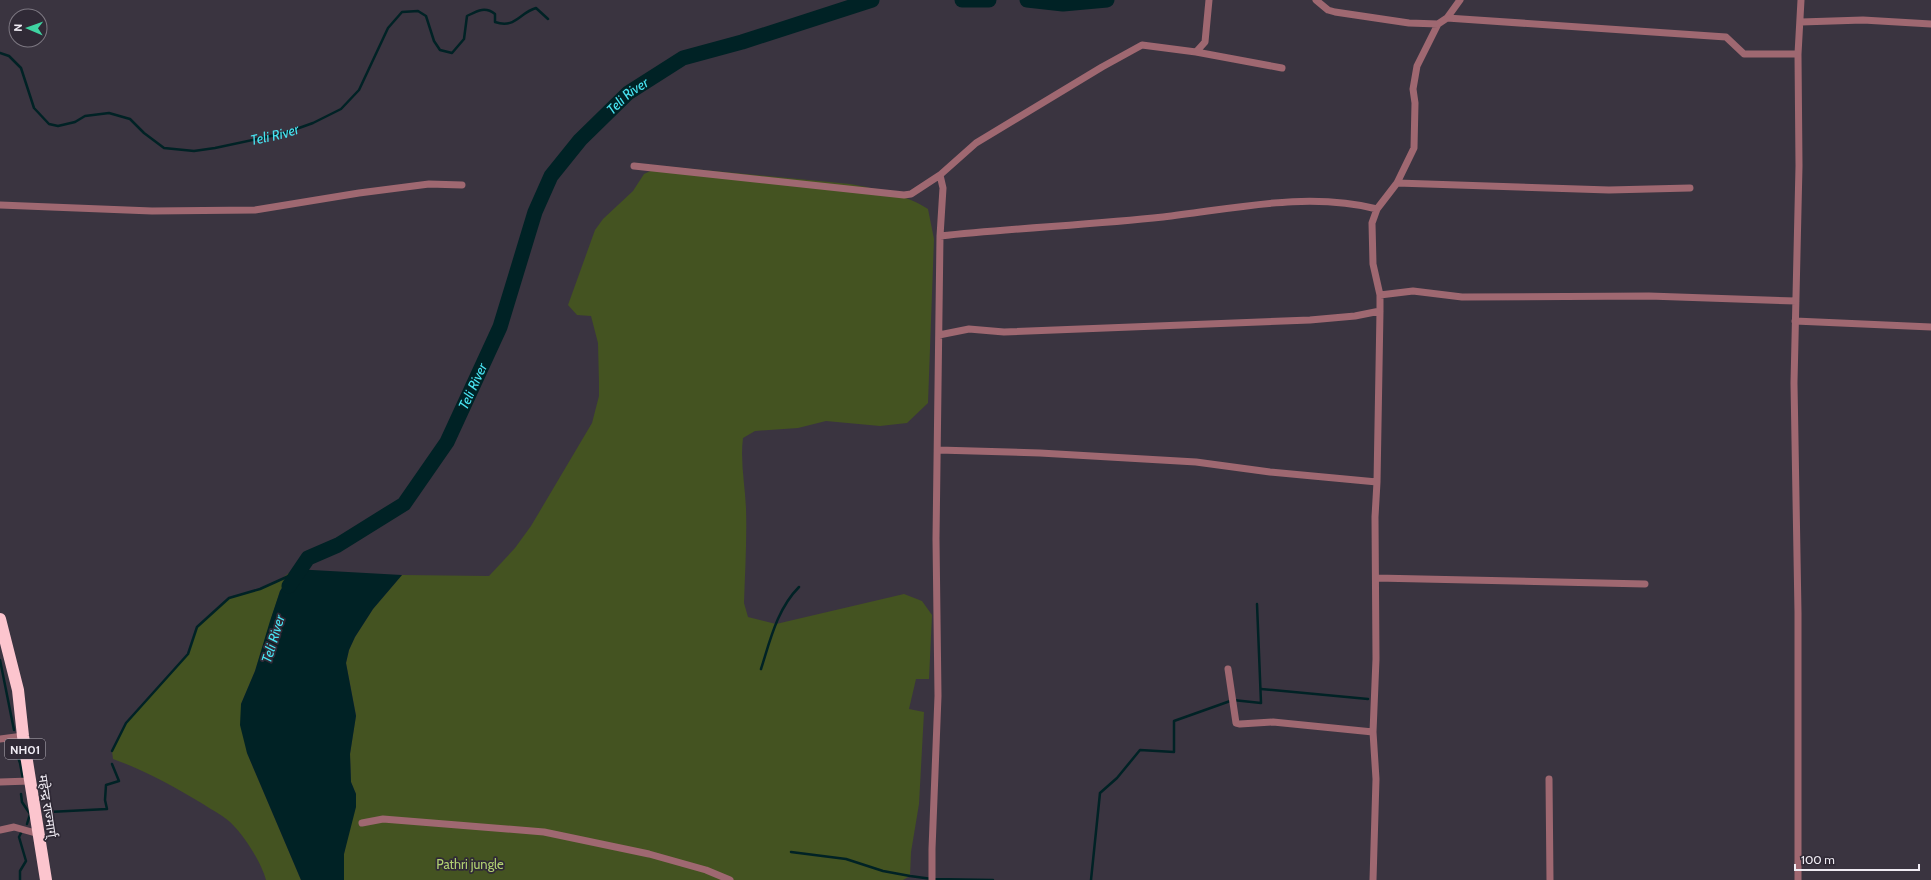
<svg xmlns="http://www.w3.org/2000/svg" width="1931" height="880" viewBox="0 0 1931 880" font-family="Cabin,'Noto Sans Devanagari',sans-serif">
<rect width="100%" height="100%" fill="#3a3440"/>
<path fill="#445321" d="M661 166 850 184C874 188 907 195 928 209L934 239 928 403 907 423 880 426 826 421 798 428 755 431 743 438C740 461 745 485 746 508 747 540 745 572 744 603L748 617 776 624 904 594 922 601 932 615 929 679H916L909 709 924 712 919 804 911 852 910 876 903 880H344V854L356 794 351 782 350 754 356 715 346 663 349 650 355 637 373 609 402 575 489 576 515 548 531 526 592 423 599 396V383L598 343 591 316 577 315 568 305 595 230 603 219 633 191 644 174Z
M294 569 280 591 255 671 241 704 247 753 301 880H266C262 864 245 837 233 825 225 816 213 811 203 804 175 787 144 770 113 759L112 751 126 723 188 654 197 627 230 597 260 589 276 583Z"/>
<path fill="#002225" d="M294 569 402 575 373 609 355 637 349 650 346 663 356 716 350 754 351 782 356 794V807L344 854V880H301L247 753 240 725 241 704 255 671 270 621 280 591Z"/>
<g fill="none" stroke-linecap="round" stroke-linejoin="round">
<g stroke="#002225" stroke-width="2.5">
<path id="s1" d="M0 53 9 56 21 68 34 108 49 124 58 126 75 122 85 116 109 113 130 119 144 133 164 148 194 151 215 148 285 133 313 123 341 109 359 90 388 28 402 12 418 11 426 16 434 41 440 50 452 53 464 39 467 16C477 11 485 6 495 14V22C515 29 519 13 536 8L548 19"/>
<path d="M0 660 14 730"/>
<path d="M761 669C770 641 777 609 799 587"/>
<path d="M1261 689 1368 699"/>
<path d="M14 745 20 763 23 779"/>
<path d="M112 751 126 723 188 654 197 627 229 598 260 589 291 575"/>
<path d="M21 794 22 802 30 814 27 824"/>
<path d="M49 812 107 809 105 800 106 785 119 781 112 764"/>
<path d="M791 852 846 859 883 871 910 876 932 879 993 880"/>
<path d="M20 880V871L26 861 19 837 21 833"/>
<path d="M1091 880 1100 793 1117 778 1140 750 1174 752V721L1233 700 1261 703 1257 604"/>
</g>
<g stroke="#002225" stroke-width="15">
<path d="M962 0H989"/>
<path d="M1027 0 1063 4 1107 0"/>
<path id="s2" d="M289 586 308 558 338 545 404 504 447 442 500 327 535 212 551 176 580 140 628 93 683 58 742 42 872 0"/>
</g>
<path stroke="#9f6871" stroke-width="7" d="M1316 0 1328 10 1335 12 1409 23 1438 24
M1447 18 1460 0
M1801 22 1863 20 1931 24
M1196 52 1282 68
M634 166 904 195 911 194 940 175 943 188 940 236 936 539 938 696 932 849V880
M940 175 976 143 1102 67 1142 45 1196 52 1205 42 1209 0
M1397 183 1609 190 1690 188
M0 205 152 211 255 210 359 193 429 184 462 185
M940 236C1014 228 1089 225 1163 217 1233 209 1307 191 1377 209
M1380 295 1413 291 1462 297 1649 296 1796 301
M1795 321 1931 327
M939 335 969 329 1004 332 1310 320 1355 316 1380 311
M938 450 1040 453 1196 462 1270 472 1377 482
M1376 578 1645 584
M1228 669 1236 723 1240 724 1273 722 1373 732
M0 739 23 736
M1549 779 1550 880
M0 782 30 781
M362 823 383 819 544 832 649 854 706 870 730 880
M0 830 14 827 39 834
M1373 880 1376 779 1373 732 1376 659 1375 517 1377 482 1380 311V295L1373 264 1372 223 1377 209 1397 183 1414 148 1415 103 1413 89 1417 66 1438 24 1447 18 1726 37 1744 54H1798
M1798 880V613L1794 383 1799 166 1798 54 1801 0"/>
<path stroke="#fcc5ce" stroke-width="12" d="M0 619 18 690 23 736 46 880"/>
</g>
<g text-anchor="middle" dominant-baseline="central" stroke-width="3.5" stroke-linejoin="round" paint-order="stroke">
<rect fill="#302a36" stroke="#b6b2bb" stroke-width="1" x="5" y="739" width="40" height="20" rx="3"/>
<g font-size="12" font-weight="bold" fill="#f0ecf4">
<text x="25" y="749">NH01</text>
</g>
<g font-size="13" fill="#f0ecf4" stroke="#302a36">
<text transform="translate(48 806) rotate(81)">महेन्द्र राज्मार्ग्</text>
</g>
<g font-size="13" fill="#b1d071" stroke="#302a36">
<text x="470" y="864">Pathri jungle</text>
</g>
<g font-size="14" font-style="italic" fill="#48e3f1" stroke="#302a36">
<text stroke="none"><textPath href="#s2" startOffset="617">Teli River</textPath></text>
<text stroke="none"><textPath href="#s1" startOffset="332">Teli River</textPath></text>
<text stroke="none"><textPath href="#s2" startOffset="281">Teli River</textPath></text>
<text transform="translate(273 639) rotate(-73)">Teli River</text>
</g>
</g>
<g transform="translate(28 28) rotate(272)"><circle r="19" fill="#302a36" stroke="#7d7882"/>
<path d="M0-3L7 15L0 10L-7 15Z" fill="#3fd4a2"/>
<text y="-6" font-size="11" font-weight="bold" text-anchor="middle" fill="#f0ecf4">N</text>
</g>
<path d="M1795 864v6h124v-6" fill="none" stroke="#f0ecf4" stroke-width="2"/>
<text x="1801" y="864" font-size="12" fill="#f0ecf4" stroke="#302a36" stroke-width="3" paint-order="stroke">100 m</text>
</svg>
